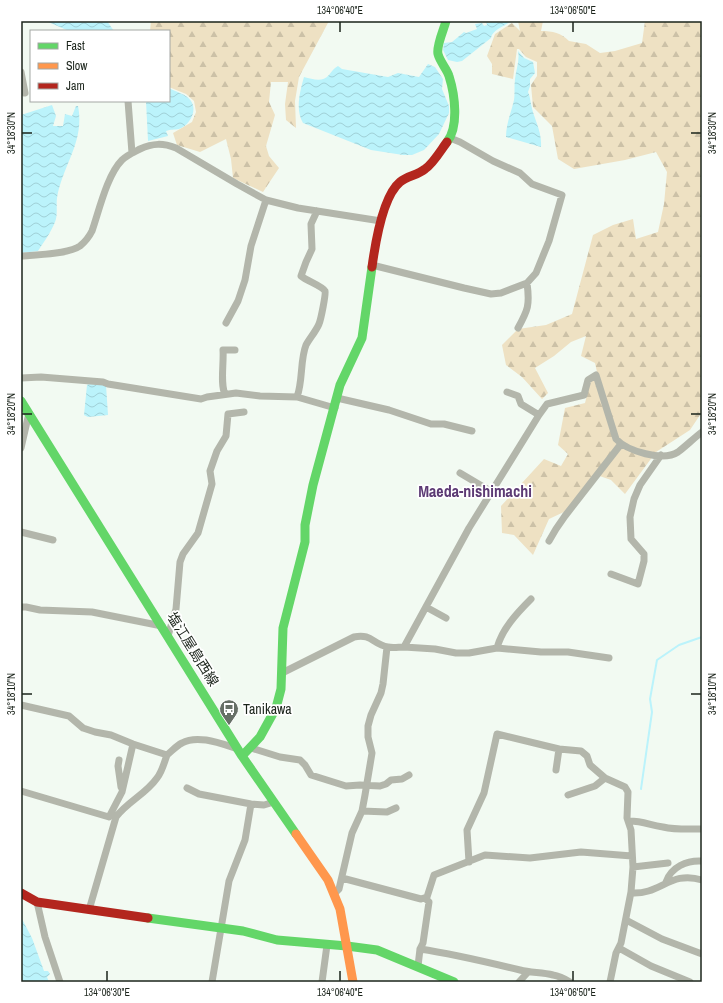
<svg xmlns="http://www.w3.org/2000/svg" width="723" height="1003" viewBox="0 0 723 1003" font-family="'Archivo Narrow','Noto Sans JP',sans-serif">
<defs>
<pattern id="forest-firs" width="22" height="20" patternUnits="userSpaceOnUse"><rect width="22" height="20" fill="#eee1c3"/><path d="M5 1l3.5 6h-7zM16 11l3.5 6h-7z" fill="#ccc1a7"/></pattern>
<pattern id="water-waves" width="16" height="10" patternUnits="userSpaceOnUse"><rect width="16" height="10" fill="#bbf3fb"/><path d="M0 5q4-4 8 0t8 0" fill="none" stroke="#a0d0d7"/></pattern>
</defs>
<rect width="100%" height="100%" fill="#f2faf2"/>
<path fill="url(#forest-firs)" d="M151 21H329L299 77 295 101 296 128 286 120 285 104 288 82H271L269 102 275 115 266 146 269 156 279 168 263 192 233 178 231 159 226 139 200 152 177 145 173 133 192 122 196 112 194 101 186 94 169 87V31H150Z
M518 21H543L541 31C553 31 561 33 569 41L586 44 600 53 615 51 642 43 645 21H702V412L690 430 656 452 625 494 611 480 594 474 566 511 549 519 533 555 514 535 502 533 501 506 544 459 561 466 568 454 558 445 565 408 585 403 590 383 597 372 595 363 581 356 586 336 571 342 554 356 535 368 548 393 542 399 522 377 506 365 502 345 518 329 546 325 572 314 593 235 613 225 633 219 636 239 658 232 664 204 667 172 656 152 625 160 574 169 558 159 552 126 533 107 531 85 537 76V62L526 57 519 49H517L513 79 492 74V64L487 56 495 34 512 23 520 31Z"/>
<path fill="url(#water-waves)" d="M46 21H107L114 31H69Z
M486 21 489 23 492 21H511C505 26 492 30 491 38L462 61 457 62 448 60 443 50 444 43 452 42 464 32 466 33 477 29 475 24 482 23 484 26 487 25Z
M518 51 524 58 533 62 535 73 530 79V86L528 92C530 96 530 100 531 104 534 120 542 130 541 147L506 137C506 124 511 113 514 100 515 94 514 86 515 79 516 70 520 60 518 51Z
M428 64 435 67 443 79 442 89 449 106V113L439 134 424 150 412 155H403L371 150 303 123C295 110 300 91 304 77 313 79 322 83 329 75 332 71 334 68 338 66L342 69 388 77 398 73 419 77Z
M169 88C176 92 186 94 191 101 198 111 189 126 179 129 174 130 171 129 166 131L168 136 148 141 146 101H169Z
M52 105 56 116 53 126H63L65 114 72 116 76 106H78C85 142 63 164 57 198 56 205 58 215 55 222 51 232 44 242 38 251L21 253V115Z
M89 384 106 385 108 415 88 417 84 415 87 385Z
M21 917 32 938 44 971H48L50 974 47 977 49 982H21Z"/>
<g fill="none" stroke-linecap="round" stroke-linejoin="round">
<path stroke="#bbf3fb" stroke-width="2" d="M641 789 652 712 650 699 657 660 679 645 702 637"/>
<path stroke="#b3b6ab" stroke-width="7" d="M21 72 25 93
M128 101 132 153
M450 138 460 142 493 161 520 173 532 184 562 195 549 241 536 273 527 283C530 305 528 310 518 328
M21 256C36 255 69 254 80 246 85 242 89 237 92 231 99 211 107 175 122 160 127 155 134 152 140 149 153 143 163 143 176 148L237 184 266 200 298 208 381 221
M372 265 464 288 491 294 501 293 527 283
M226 323 238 301 245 280 251 246 266 200
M21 378 41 377 103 382 108 384 201 399 207 397 236 393 260 396 297 397 335 408
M507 392 518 396 521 404 539 415
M225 394C220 384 224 363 223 350H235
M297 397C303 381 300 360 306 345 310 338 316 331 319 324 321 319 326 294 325 291 322 286 307 281 301 276L306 262 312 249 311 224 317 211
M337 398 389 410 431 424H444L472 431
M21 448 29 413
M460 473 492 492
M21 532 53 540
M549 541 556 529 565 516 621 444
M611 574 638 584 644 561V554L631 539 630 517 634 499 640 485 661 455
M21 607H26L40 610 92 612 162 626
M426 607 446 618
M168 636 176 609 180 562 183 554 198 533 212 484 210 471 217 451 226 436 228 414 244 412
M404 647 435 649 456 653H469L497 648C502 629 517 613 531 599
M497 648 541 652H568L609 658
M282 673 354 637C372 633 373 645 388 647 393 648 399 647 404 647L469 528 539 415 547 404 584 395 588 380 596 375 616 439C627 451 663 462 678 452 686 446 694 438 702 432
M21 705 69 716 83 728 95 732 111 735 133 744 167 755C172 751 176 746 182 743 198 734 222 744 238 749
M251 748 280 757 300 760 305 765 311 775 346 786 360 785 380 786 386 784 391 780 402 779 409 775
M559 749 581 751 587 756 590 765 605 778 625 787 628 792 627 818 631 830 633 867 631 892 621 943 616 953 610 982
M119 760 118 766 121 787
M187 788 199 794 251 804 264 805 274 802
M21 791 109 817 122 792 133 744
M568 795 595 786 605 778
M362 811 387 812 396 808
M629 821C644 821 649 825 663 827 676 830 689 829 702 829
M469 862 467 830 484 793 497 734 559 749 556 770
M633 867 668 863
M342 878 421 899 427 897 434 875 485 855 530 858 581 852 632 856
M666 882C671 867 687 860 702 861
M631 893C661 895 670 870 702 880
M334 894 339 889 352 833 362 811 365 795 372 753 368 737V726L371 715 381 693 383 684 387 647
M37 902 45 937 60 982
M89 910 116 817C127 802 146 794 157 778 162 772 164 763 167 755
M626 920 662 939 702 954
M619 948 651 966 690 982
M420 949 423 943 429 902 425 898
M418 966 420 949C454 954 487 962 520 970 531 973 542 972 553 975 559 976 565 979 570 982
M212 982 229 881 245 840 251 804
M322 982 327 945
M519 982 528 972"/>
<path stroke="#63d668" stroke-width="9" d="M446 21C444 29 436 46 438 54 440 62 447 69 449 76 455 95 459 127 447 142
M21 401 242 756 296 834
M242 756 260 737 276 708 281 689 283 628 305 542V525L313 485 340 385 362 338 372 267
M148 918 243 931 277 940 347 946
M347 946 377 950 454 982"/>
<path stroke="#ff974d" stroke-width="9" d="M296 834 328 880 340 909 353 982"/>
<path stroke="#b3261e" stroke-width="9" d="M372 267C375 245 383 196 400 182 407 176 418 175 425 169 433 164 441 150 447 142
M21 893 37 902 148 918"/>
</g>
<path fill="none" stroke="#1b241b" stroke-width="1.5" d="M340 22V32M573 22V32M22 133H32M691 133H701M22 414H32M691 414H701M22 694H32M691 694H701M107 971V981M340 971V981M573 971V981"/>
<defs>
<g id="bus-pin" transform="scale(1)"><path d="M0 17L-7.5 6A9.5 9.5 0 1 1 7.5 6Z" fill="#666f66" stroke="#fff"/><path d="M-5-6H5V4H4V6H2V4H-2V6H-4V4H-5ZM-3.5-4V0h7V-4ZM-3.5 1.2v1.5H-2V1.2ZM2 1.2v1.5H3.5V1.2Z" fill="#fff"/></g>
</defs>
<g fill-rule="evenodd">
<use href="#bus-pin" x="229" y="709"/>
</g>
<g text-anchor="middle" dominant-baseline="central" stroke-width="3.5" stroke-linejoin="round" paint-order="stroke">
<g font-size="14" fill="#1b241b" stroke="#fff">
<text transform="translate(193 649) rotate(58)">塩江屋島西線</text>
</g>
<g font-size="14" fill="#1b241b" stroke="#fff" text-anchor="start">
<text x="243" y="709">Tanikawa</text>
</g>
<g font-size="16" font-weight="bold" fill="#5c3a74" stroke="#fff">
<text x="475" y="491">Maeda-nishimachi</text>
</g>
</g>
<rect width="723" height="1003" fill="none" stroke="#ffffff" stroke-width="44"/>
<rect x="30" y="30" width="140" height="72" fill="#ffffff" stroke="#a4a7a4"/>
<rect x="38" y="43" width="20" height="6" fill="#63d668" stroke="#a4a7a4"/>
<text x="66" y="50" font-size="12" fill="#1b241b">Fast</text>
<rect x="38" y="63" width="20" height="6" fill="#ff974d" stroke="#a4a7a4"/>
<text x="66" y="70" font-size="12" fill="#1b241b">Slow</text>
<rect x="38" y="83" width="20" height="6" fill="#b3261e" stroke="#a4a7a4"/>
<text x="66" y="90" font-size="12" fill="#1b241b">Jam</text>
<rect x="22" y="22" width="679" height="959" fill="none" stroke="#1b241b" stroke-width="1.5"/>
<g font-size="10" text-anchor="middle" fill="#1b241b">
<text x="340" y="14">134°06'40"E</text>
<text x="573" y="14">134°06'50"E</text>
<text transform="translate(11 133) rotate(-90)" y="4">34°18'30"N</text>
<text transform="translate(712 133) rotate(-90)" y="4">34°18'30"N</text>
<text transform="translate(11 414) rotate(-90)" y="4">34°18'20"N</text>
<text transform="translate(712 414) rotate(-90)" y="4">34°18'20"N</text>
<text transform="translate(11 694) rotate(-90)" y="4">34°18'10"N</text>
<text transform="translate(712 694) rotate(-90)" y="4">34°18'10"N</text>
<text x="107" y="996">134°06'30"E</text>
<text x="340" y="996">134°06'40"E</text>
<text x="573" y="996">134°06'50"E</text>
</g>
</svg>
